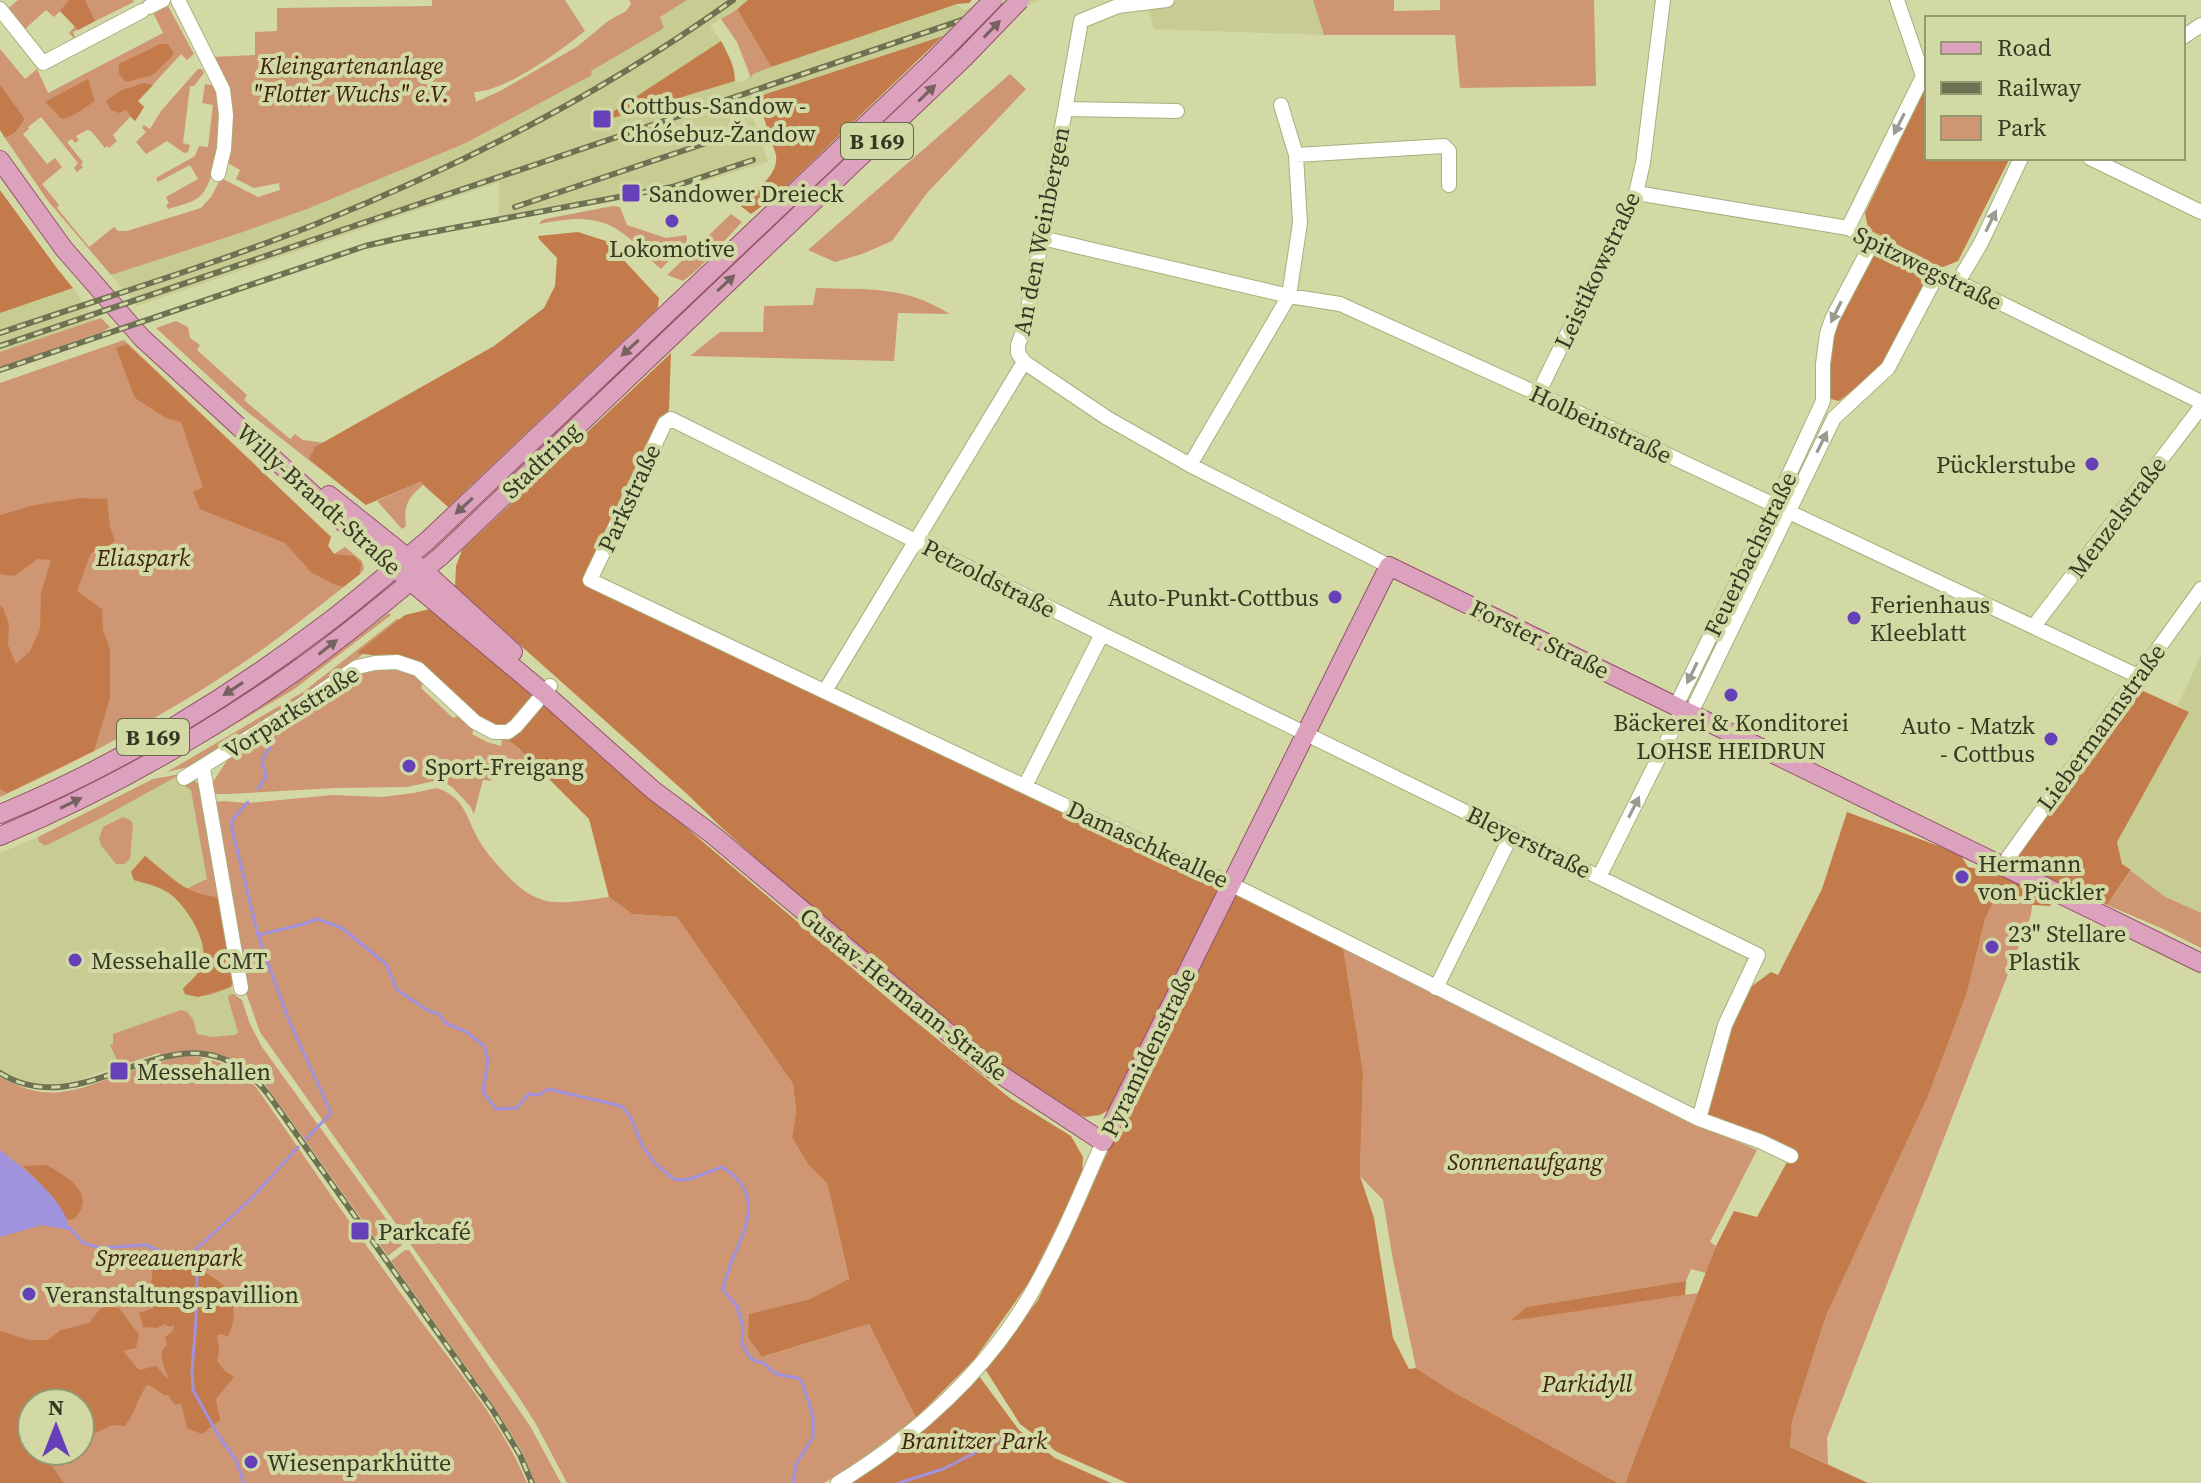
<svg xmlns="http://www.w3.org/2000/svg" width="2201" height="1483" viewBox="0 0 2201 1483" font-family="'Source Serif 4',serif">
<rect width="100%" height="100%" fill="#d3d9a5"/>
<path fill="#c6cc92" d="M687 0H748L710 26 721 41 611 113 613 118 735 81 743 82 752 74 771 67 957 4 964 10 993 0H1041L943 36 747 100 768 162 685 187 499 222V182L137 306 111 275 240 233 307 209 466 143 592 74 590 71 664 27 659 17Z
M1180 0H1313L1324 35 1154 29 1148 7 1164 5Z
M73 288 96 320 0 352V313Z
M2201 655V913L2161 894 2122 864 2117 842 2189 712 2178 705Z
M181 774 190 780 233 980 231 987 249 1036 199 1048 158 1052 64 1085H35L0 1071V853L43 835 153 779Z"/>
<path fill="#ce9673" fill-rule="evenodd" d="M18 0H133L134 2 73 32 76 40 69 33 75 26 60 11 54 17 46 10 25 29 5 11Z
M432 0H565L585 31C560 51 505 92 474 92L476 102 502 90 578 46 608 21 626 11 631 4 629 0H687L660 17 664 28 591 71 592 75 466 143 307 209 240 233 111 275 48 201 5 138 15 133 25 119 0 84V49L25 79 37 69 48 93 163 33 152 10 163 4 168 6 194 54 187 60 181 54 138 101 144 107 135 121 130 117 113 135 117 141 109 148 107 146 105 148 91 131 87 130 76 136 79 140 75 143 72 139 67 142 83 162 81 165 83 167 77 172 74 168 78 163 41 117 28 127 29 129 23 134 47 164 55 158 62 167 42 184 59 205 57 208 89 247 114 227 118 231H127L201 208 211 197 221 178 258 197 280 190 279 183 254 188 236 179 240 170 226 162 212 57 255 55V32L277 31V8L432 6Z
M1313 0H1394V11L1440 10V0H1594L1596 86 1460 88 1455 35H1324Z
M737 9 771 67 753 74 751 78 737 42 721 19Z
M198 69H202L204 73 194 86H190L183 143 190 145 188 152 184 153 167 141 146 154 136 142 146 132 142 128 144 125 150 129 161 111Z
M1010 74 1026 89 927 193 892 241 862 254 835 262 808 250Z
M205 84 215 86 217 89C218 99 221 110 221 120 222 138 213 188 198 198 190 203 178 206 168 209L166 205 169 203 166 197 198 179 190 165 158 182 156 178 195 156 199 146 208 147 213 105 202 103Z
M613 206 620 207 627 225 666 238 686 235 687 238 686 243 661 269C649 260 640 247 629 238 599 213 574 218 539 224L541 221 545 219Z
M731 214 742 222 698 269 683 281 667 275Z
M816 288C869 290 903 285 950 314L898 313 894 361 690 356 720 332H763L764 306 813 305Z
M101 318 110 327 104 331 0 367V352Z
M176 321 188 327 190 338 200 345 197 350 247 395 244 400 290 439 295 434 303 440 325 443 366 505 245 410 156 328Z
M124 340 331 537 328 546 334 554 345 547 362 561 364 569 360 574C328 599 296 625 263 649 181 707 91 755 0 797V383Z
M420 482 423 485C408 498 403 506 406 526L402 529 377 501Z
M389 613 391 615 293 690 217 735 63 818 0 846V843L215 733 291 687Z
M398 618 400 621 386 635 351 664 307 695 192 766 167 772 303 692Z
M391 667 413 672 424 680 421 688 453 718 461 715 475 727 472 734 487 742 501 746 502 738 505 737 534 763 495 756 491 781 483 780 474 814 470 806 453 788 443 781H434L407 787 336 788 228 794H216L212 791 211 785 230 756 353 675 370 669Z
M181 774 105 816 45 846 39 842 38 837 153 779Z
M193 779 202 788 235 984C219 993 203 1000 185 994L183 989C188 983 196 977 200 970 213 948 190 912 174 897 163 887 148 884 134 880L131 872 145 856 186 889 207 879 191 790 182 784Z
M436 788C462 796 465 812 475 833 481 846 492 859 501 869 539 911 557 904 609 897L632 914 677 917 793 1084 796 1111 792 1138 809 1166 827 1183 849 1280 810 1299 750 1314 763 1357 869 1324 916 1418 848 1469 824 1483H567L536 1424 518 1396 260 1032 244 987 213 803 222 801 248 803 333 795 382 797 414 793Z
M123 817 130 820 133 824 130 859 124 864H116L101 845 99 838 103 827Z
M2131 871 2164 896 2201 913V948L2161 928 2107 905Z
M1997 895 2032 905 2031 915 1827 1438 1828 1464 1790 1447 1792 1422 1826 1316 1929 1094 1967 993 1985 919Z
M1343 947 1476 1016 1698 1125 1757 1150 1710 1242 1716 1246 1706 1273 1691 1269 1686 1281 1526 1307 1511 1320 1698 1293 1625 1483H1618L1450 1390 1416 1368 1393 1260 1383 1200 1360 1176 1363 1071Z
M234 994 242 1000 250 1024 262 1047 402 1241V1245L388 1256 265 1084C230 1053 206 1044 160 1055L159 1053 120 1066 110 1045 113 1044V1034L181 1010 187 1012 193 1019 197 1034 212 1037 235 1035 238 1032 228 998 229 995Z
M188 1056C216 1058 236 1067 256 1087 307 1160 357 1234 410 1306 451 1363 500 1418 527 1483H0V1077C47 1103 72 1092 119 1075 137 1069 155 1063 173 1058ZM32 1403H80V1451H32Z
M405 1250H409L530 1426 561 1483H535L523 1453 494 1406 391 1261Z"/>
<path fill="#c47b4b" d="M69 0H85L95 21 78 30 60 11Z
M748 0H972L969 3 957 4 771 67 737 9Z
M943 36 775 197 751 214 738 204C753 191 779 177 776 155L757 97Z
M721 41C728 54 735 66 735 81L613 118 611 113Z
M160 44H168L174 54 153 75 126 82 119 74V64Z
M88 79 95 101 74 115 62 119 45 102Z
M144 83 153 85 138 101 144 107 135 121 126 110 119 113 111 110 106 101 122 90Z
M0 84 25 119 15 133 5 138 0 130Z
M1927 92V158H2010L1958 261 1941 268 1868 229 1865 213 1923 93Z
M0 190 56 267 73 288 0 313Z
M578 232 606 241 659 298 658 308 448 507 420 482 366 505 309 459 315 447 494 346 544 308 555 286 557 258 539 239 538 236Z
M1876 250 1929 275 1883 364 1871 376 1839 401 1831 399C1831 380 1829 360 1833 341 1839 309 1861 279 1876 250Z
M127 344 331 537 328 546 334 554 354 556 361 563 360 574 343 587 333 584 311 572 285 543 200 509 193 492 203 487 181 422 166 418 135 398 116 348Z
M671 353 669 409 585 581 1223 888 1114 1107 1100 1115 1085 1117 1070 1111 996 1062 910 997 722 828 686 793 455 587 456 566 462 550Z
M80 498 107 499 110 527 115 541 102 550 91 553 77 591 102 609 103 630 110 649V698L94 751 7 793 0 789V606L3 608 9 624 8 645 16 664 30 651 40 629 41 593 51 560 38 559 14 576 0 574V515L35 505Z
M434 608 702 841 904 1012 1011 1099 1071 1136 1083 1157 1082 1176 1030 1281 974 1360 916 1418 869 1324 762 1357 748 1337 749 1314 810 1299 849 1279 827 1183 809 1166 792 1138 796 1111 793 1084 677 917 632 914 609 897 589 819 518 748 480 719 417 662 357 653 405 615Z
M2139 689 2189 712 2117 842 2122 864 2131 870 2107 905 2009 863 2126 699Z
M1847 812 1960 854 1968 867 1993 872 2053 900 2050 906 2032 905 1997 895 1985 919 1967 993 1929 1094 1826 1316 1792 1422 1790 1447 1868 1483H1625L1716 1246 1734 1211 1757 1217 1792 1153 1705 1116 1730 1028 1752 986 1771 972 1778 975 1822 889Z
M145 856C169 876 186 895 218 897L233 980 231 987 198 997 185 994 183 989C188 983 196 977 200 970 213 948 190 912 174 897 163 887 148 884 134 880L131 872Z
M1234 893 1343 947 1363 1071 1360 1176 1374 1218 1393 1338 1409 1369 1416 1368 1450 1390 1618 1483H1127L1057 1452 1020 1424 985 1369 1038 1300 1093 1182Z
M47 1165C67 1177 98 1194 74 1219L68 1220 49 1193 23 1166Z
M184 1250 199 1262 200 1269C204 1271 217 1280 221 1283 236 1294 237 1324 227 1337L222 1334 217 1335 219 1351 217 1361 224 1370 234 1377 216 1399 220 1420 202 1434 187 1428 181 1403 175 1405 168 1395H164L153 1387 147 1385C137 1399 135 1413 125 1426L113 1425 80 1440V1403H32V1451H65L50 1463 64 1483H0V1331L28 1340H48L61 1330 89 1323 99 1310 106 1306 119 1308 139 1335 136 1348 123 1351 139 1370 156 1366 169 1380C165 1369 156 1352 167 1345L165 1337 173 1331 174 1325 170 1327 165 1324 157 1328 143 1327 139 1313 153 1308 150 1293 153 1266 165 1263 168 1252 178 1256Z
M1686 1281 1685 1295 1510 1321 1526 1307Z
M979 1376 1019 1430 1055 1458 1111 1483H852C901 1450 938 1419 979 1376Z"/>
<path fill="#a192de" d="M0 1150C21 1166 68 1202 69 1230L42 1225 0 1237Z"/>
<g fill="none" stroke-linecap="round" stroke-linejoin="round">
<path stroke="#a192de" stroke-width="3" d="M258 789 266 777 262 760 275 739
M248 802 232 820V829L258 935
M306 1139 331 1113 288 1018 258 935 304 924 317 919 342 928 386 964 397 990 429 1011 439 1014 445 1023 467 1032 484 1046 488 1059 483 1092 496 1109 517 1108 528 1094 539 1095 548 1089 621 1106 630 1116 642 1145 653 1161 672 1178 679 1180 690 1179 722 1167C778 1201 729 1247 723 1290L737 1306 743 1327 742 1343 749 1357 755 1361 764 1363 773 1372 780 1375 798 1378 802 1382 813 1416V1437L796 1464 793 1483
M69 1227 83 1243 101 1248 146 1245 176 1258 185 1259 251 1199 298 1147
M185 1259 197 1276 196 1321 192 1371 193 1390 218 1435 236 1460 244 1483
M899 1483 943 1469 1006 1437"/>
<g stroke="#a9ae7c" stroke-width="16">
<path id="minor" d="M178 0 223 90 226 115 224 149 218 174
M1167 0 1118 6 1081 21 1042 238 1024 329 1018 345V353L1024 362 1107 418 1190 465 1389 566
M149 7 163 0
M0 9 43 63 142 11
M2183 37 2201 25
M1065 109 1177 111
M1296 155 1444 146 1449 151V185
M2090 158 2201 212
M1636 193 1848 228 1936 277 1958 282 2201 402
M1848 228 1923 76 1897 0
M1042 238 1289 296 1340 304 1538 394 2138 676
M1958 282 1981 243 2021 158
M1538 394 1636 193 1643 163 1663 0
M671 419 1102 634 1758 955 1725 1025 1699 1119 1249 893 590 580 665 423Z
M1190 465 1289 296 1300 223 1296 155 1281 105
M2034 626 2201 407
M825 691 1024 362
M1676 706 1774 507 1823 401V364L1827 334 1832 319 1872 243
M1691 713 1834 418 1888 368 1936 277
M203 768 241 988
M184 778 300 706 357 667 375 663 397 662 418 669 475 722 494 732H508L516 726 550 686
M1025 786 1102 634
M2002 866 2201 589
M1599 877 1683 709
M1436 988 1512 834
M1699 1119 1762 1142 1791 1156
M838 1483C915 1436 987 1371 1032 1292 1060 1244 1081 1192 1103 1142"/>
</g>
<g stroke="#925369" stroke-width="20">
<path id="major" d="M0 160 64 249 142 338 378 554 544 693 653 790 713 835 989 1067 1103 1142 1389 566 2201 963
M329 495 423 570 513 652
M0 814C114 767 224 701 323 626 359 599 393 569 427 541L931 63
M0 836C102 793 202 737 293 673 344 637 393 596 441 556L964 58"/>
</g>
<use href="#minor" stroke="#fff" stroke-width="14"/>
<use href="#major" stroke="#dca1bc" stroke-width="18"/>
<g stroke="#6f7252" stroke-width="6">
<path id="rail" d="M515 207 742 131
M0 333C105 297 213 265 316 224 463 165 605 92 733 0
M0 346 1021 0
M0 370 365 246 400 238 672 187 753 160
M0 1073C94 1131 182 987 268 1094L492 1409 520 1455 532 1483"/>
</g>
<use href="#rail" stroke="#d3d9a5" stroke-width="3" stroke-dasharray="9" stroke-linecap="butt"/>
<g stroke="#925369" stroke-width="20" stroke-linecap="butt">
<path id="major-bridge" d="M964 58 1020 0
M931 63 993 0"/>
</g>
<use href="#major-bridge" stroke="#dca1bc" stroke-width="18"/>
</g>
<defs><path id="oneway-solid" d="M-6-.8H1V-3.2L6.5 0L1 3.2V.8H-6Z" transform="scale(2)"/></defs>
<g fill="#786260">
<use href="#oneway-solid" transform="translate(992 29) rotate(-46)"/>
<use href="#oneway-solid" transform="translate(927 93) rotate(-44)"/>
<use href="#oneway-solid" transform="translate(726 283) rotate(-43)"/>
<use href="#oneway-solid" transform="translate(630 348) rotate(137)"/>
<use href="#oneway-solid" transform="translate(464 506) rotate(137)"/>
<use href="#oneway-solid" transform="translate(328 647) rotate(-38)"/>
<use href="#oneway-solid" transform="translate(233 689) rotate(147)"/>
<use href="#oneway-solid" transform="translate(71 803) rotate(-26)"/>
</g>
<g fill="#9a9c91">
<use href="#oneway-solid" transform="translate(1899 124) rotate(117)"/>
<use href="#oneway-solid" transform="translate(1991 221) rotate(-64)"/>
<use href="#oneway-solid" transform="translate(1836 312) rotate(116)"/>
<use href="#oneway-solid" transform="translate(1822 442) rotate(-64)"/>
<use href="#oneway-solid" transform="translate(1692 673) rotate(116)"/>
<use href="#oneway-solid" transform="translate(1634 807) rotate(-63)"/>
</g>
<g fill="#6640b9" stroke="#d3d9a5" stroke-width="3">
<rect x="592" y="109" width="20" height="20" rx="4"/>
<rect x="621" y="183" width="20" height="20" rx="4"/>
<circle cx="672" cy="221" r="8"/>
<circle cx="2092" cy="464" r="8"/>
<circle cx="1335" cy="597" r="8"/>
<circle cx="1854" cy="618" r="8"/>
<circle cx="1731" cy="695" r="8"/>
<circle cx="2051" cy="739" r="8"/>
<circle cx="409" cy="766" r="8"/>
<circle cx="1962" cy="877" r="8"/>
<circle cx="1992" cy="947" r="8"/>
<circle cx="75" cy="960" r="8"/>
<rect x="109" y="1061" width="20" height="20" rx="4"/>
<rect x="350" y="1221" width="20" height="20" rx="4"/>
<circle cx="29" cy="1294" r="8"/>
<circle cx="251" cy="1462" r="8"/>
</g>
<g text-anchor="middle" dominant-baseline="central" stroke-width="8" stroke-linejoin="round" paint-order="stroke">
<g fill="#d3d9a5" stroke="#65684a" stroke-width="2">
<rect x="841" y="123" width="72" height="36" rx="6"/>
<rect x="117" y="719" width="72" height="36" rx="6"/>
</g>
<g font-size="22" font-weight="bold" fill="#363823">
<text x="877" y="141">B 169</text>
<text x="153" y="737">B 169</text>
</g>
<g font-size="24" font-style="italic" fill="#41220d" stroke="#d3d9a5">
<text x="351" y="65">Kleingartenanlage<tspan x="351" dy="28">"Flotter Wuchs" e.V.</tspan></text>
<text x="143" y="557">Eliaspark</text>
<text x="1525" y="1161">Sonnenaufgang</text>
<text x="169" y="1257">Spreeauenpark</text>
<text x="1587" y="1383">Parkidyll</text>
<text x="974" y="1440">Branitzer Park</text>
</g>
<g font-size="24" fill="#363823" stroke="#d3d9a5" text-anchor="start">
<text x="620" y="105">Cottbus-Sandow -<tspan x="620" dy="28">Chóśebuz-Žandow</tspan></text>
<text x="649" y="193">Sandower Dreieck</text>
<text x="672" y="248" text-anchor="middle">Lokomotive</text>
<text x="2076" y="464" text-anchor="end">Pücklerstube</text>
<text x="1319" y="597" text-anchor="end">Auto-Punkt-Cottbus</text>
<text x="1870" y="604">Ferienhaus<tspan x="1870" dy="28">Kleeblatt</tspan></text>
<text x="1731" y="722" text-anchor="middle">Bäckerei &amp; Konditorei<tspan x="1731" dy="28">LOHSE HEIDRUN</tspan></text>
<text x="2035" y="725" text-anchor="end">Auto - Matzk<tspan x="2035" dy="28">- Cottbus</tspan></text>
<text x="425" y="766">Sport-Freigang</text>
<text x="1978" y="863">Hermann<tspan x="1978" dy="28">von Pückler</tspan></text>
<text x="2008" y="933">23" Stellare<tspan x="2008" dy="28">Plastik</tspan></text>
<text x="91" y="960">Messehalle CMT</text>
<text x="137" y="1071">Messehallen</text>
<text x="378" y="1231">Parkcafé</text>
<text x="45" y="1294">Veranstaltungspavillion</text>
<text x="267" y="1462">Wiesenparkhütte</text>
</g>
<g font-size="24" fill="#363823" stroke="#d3d9a5">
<text transform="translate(1041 231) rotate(-79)">An den Weinbergen</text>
<text transform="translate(1928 268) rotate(26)">Spitzwegstraße</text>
<text transform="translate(1597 270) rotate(-65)">Leistikowstraße</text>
<text transform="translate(1601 424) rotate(25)">Holbeinstraße</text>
<text transform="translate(541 460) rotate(-44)">Stadtring</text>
<text transform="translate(629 498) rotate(-65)">Parkstraße</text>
<text transform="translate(319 499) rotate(42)">Willy-Brandt-Straße</text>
<text transform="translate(2117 517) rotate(-53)">Menzelstraße</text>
<text transform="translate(1750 554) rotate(-64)">Feuerbachstraße</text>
<text transform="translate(989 578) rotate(27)">Petzoldstraße</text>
<text transform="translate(1540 639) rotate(26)">Forster Straße</text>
<text transform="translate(291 712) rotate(-32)">Vorparkstraße</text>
<text transform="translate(2101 727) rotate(-54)">Liebermannstraße</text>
<text transform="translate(1529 842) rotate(26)">Bleyerstraße</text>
<text transform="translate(1148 844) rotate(25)">Damaschkeallee</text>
<text transform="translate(904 994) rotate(39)">Gustav-Hermann-Straße</text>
<text transform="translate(1148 1052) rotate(-64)">Pyramidenstraße</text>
</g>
</g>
<rect x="1925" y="16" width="260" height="144" fill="#d3d9a5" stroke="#949971" stroke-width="2"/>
<rect x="1941" y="42" width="40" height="12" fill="#dca1bc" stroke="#949971" stroke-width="2"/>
<text x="1997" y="56" font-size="24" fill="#363823">Road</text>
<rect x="1941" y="82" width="40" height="12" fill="#6f7252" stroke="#949971" stroke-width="2"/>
<text x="1997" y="96" font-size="24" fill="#363823">Railway</text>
<rect x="1941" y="116" width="40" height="24" fill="#ce9673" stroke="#949971" stroke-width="2"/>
<text x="1997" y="136" font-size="24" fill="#363823">Park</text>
<g transform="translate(56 1427)"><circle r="38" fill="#d3d9a5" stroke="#949971" stroke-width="2"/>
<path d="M0-6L14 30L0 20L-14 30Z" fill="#6640b9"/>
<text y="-12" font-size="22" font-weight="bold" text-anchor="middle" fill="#363823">N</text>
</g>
</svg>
